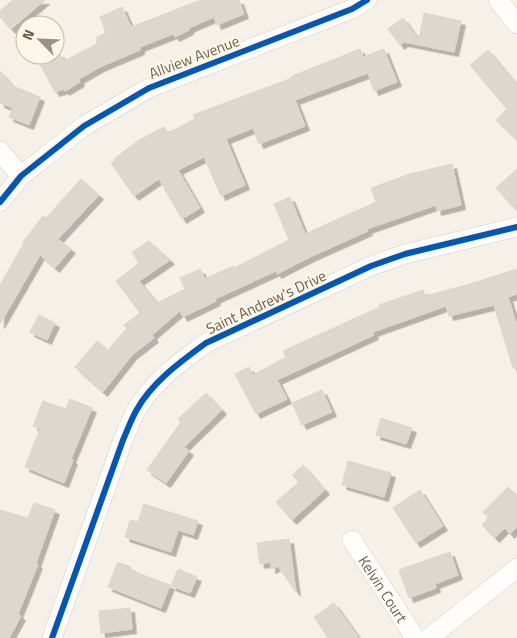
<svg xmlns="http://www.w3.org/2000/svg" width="517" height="638" viewBox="0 0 517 638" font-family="'Titillium Web',sans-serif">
<defs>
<filter id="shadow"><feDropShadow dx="4.5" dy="4.5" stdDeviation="0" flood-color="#0004"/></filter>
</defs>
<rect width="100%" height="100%" fill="#f5f1e9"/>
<path fill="#ded7cf" stroke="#ddd5cc" filter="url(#shadow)" d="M13 0H45L11 29 0 17V11Z
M201 0H239L244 14 217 25 214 17 189 28V30L175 37 173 34 140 47V50L100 67 79 79 80 82 65 91 64 89 55 92 40 64 59 53 64 61 97 44V37L106 33 100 17 122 7 131 27Z
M424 13 461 21 454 52 404 42 400 45 388 29 403 18 419 40Z
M360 49 363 57 384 49 397 82 374 91 368 73 295 100 305 126 259 144 253 128 226 139 245 185 221 196 204 157 178 170 200 208 182 219 159 179 134 196 111 163 116 160 114 159 139 140 164 127 168 133 195 119 193 115 292 78V76Z
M488 50 517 85V140L496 120 507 109 470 65Z
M0 71 13 86 40 97 29 125 9 117 13 108 0 103Z
M452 164 461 205 437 211 436 205 367 229 368 231 310 257 277 274 276 271 215 299 216 301 183 317 180 311 152 335 154 338 132 355 103 392 75 367 97 341 108 350 127 328 124 325 140 313 116 281 139 263 132 252 149 241 170 260 139 281 157 303 185 289 180 278 200 269 205 279 233 266 234 268 289 240 274 204 290 197 305 234 376 202 371 188 410 174Z
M517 169V211L496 188Z
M81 179 99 195 58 239 71 249 55 268 40 255 0 324V285L24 243 23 242 43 216 46 218Z
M517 269V294L508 297 517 326V367L513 368 494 305 449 316 446 306 373 332 374 335 277 380 287 399 256 414 235 374 249 367 253 375 286 357 283 351 380 307 379 305 423 290 425 296 470 284Z
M39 315 55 323 47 340 30 332Z
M322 390 332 412 302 425 292 403Z
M206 393 222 410 184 447 189 451 166 483 147 470 181 422 178 419Z
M70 399 92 408 71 459 73 460 64 483 25 467 40 429 33 426 43 401 66 409Z
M381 418 412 428 406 444 376 435Z
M348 461 391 473 384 497 342 485Z
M303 465 325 490 292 520 276 502 299 482 292 475Z
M508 487 517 496V527L510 534 505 528 495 538 482 525 489 517 483 512Z
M420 490 443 526 416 543 393 508Z
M34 503 55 510 36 563 38 564 18 614 21 616 9 638H0V510L28 518Z
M144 504 198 521 193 535 178 530 171 552 125 537 130 520 138 522Z
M289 539 296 592 278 566 271 569V562L260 564 257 543Z
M450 552 458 575 435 584 436 588 409 598 399 570Z
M118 562 131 567 130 570 170 585 161 608 108 587Z
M178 569 197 577 190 593 171 586Z
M334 603 359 638H328L314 617Z
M130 608 132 629 101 633 99 611Z"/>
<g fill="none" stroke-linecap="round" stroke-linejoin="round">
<g stroke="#d4cec7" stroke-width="20">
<g id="minor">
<path d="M498 0 517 24"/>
<path d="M0 151 21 176"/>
<path d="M0 202 21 176 84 126 149 88 352 9 367 0"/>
<path id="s1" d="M352 540 415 638"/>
<path d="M52 638 123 440C127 431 131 420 136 411 151 383 180 362 206 343L371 266 405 254 517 227"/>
<path d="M429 638 517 568"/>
</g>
</g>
<use href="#minor" stroke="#fefdfc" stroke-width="19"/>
<g stroke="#fdf7e9" stroke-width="9">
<path id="cycleway" d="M0 202 21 176 84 126 149 88 352 9 367 0
M52 638 123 440C127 431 131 420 136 411 151 383 180 362 206 343L371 266 405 254 517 227"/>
</g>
<use href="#cycleway" stroke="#0057b8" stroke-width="6"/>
</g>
<g text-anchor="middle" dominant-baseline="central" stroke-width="4" stroke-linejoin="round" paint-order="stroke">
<g font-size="15" fill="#705b4c" stroke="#fdf7e9">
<text transform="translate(194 57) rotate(-21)">Allview Avenue</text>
<text transform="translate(266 302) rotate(-25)">Saint Andrew's Drive</text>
<text stroke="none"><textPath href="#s1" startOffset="58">Kelvin Court</textPath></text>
</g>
</g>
<g transform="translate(40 40) rotate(294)"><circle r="24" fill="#fdf7e9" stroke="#c5b9aa"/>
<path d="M0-4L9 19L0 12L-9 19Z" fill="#9f9083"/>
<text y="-8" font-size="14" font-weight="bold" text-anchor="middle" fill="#705b4c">N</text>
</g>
</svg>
